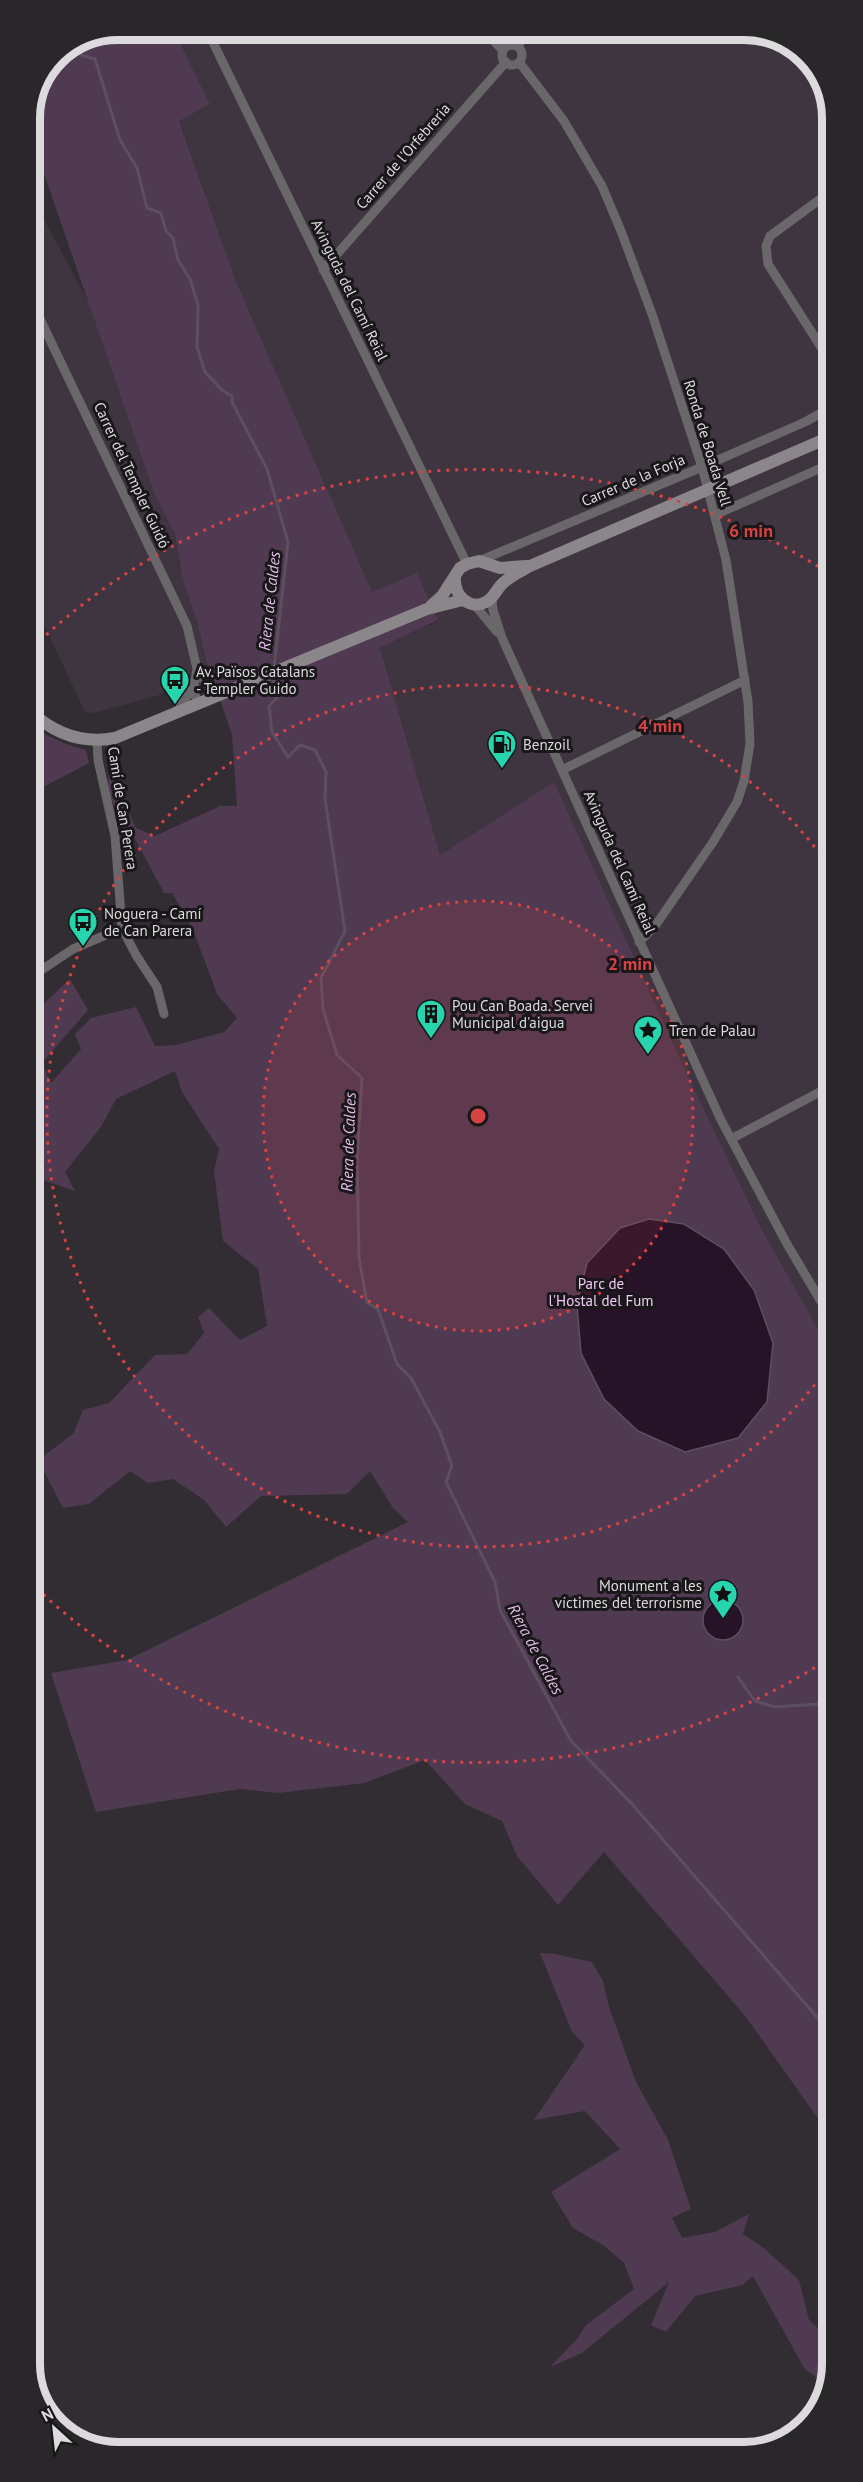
<svg xmlns="http://www.w3.org/2000/svg" width="863" height="2482" viewBox="0 0 863 2482" font-family="'PT Sans',sans-serif">
<rect width="100%" height="100%" fill="#322d33"/>
<path fill="#3f3540" d="M178 30H478L497 50 526 46 538 30H750L803 52 830 95 832 1354 760 1226 686 1072 553 783 440 855 380 648 438 621 372 592 325 487 237 284 179 120 210 104 181 45Z
M30 194 88 301 154 493 175 535 183 580 198 625 207 664 157 696 93 713 85 712 31 597Z"/>
<path fill="#4f3a51" d="M119 30H178L181 45 210 104 179 121 237 284 372 592 417 573 438 620 380 648 440 855 554 782 686 1072 760 1226 832 1354 833 2140 746 2017 604 1852 558 1905 517 1856 502 1821 465 1804 425 1760 364 1783 278 1793 240 1789 96 1812 51 1673 127 1660 408 1522 393 1508 370 1471 347 1494 261 1496 226 1527 204 1500 173 1479 148 1483 130 1471 89 1504 63 1508 38 1460 73 1434 83 1410 109 1403 155 1355 187 1354 204 1333 198 1317 209 1308 240 1340 267 1326 258 1269 223 1241 214 1171 219 1149 182 1092 175 1071 116 1099 101 1127 65 1172 75 1191 32 1176V1152L39 1145 32 1140 31 1016 70 979 88 1010 42 1063 51 1083 81 1049 75 1034 91 1018 136 1007 155 1046 176 1045 224 1032 237 1018 217 994 192 927 172 893H164L134 837 123 836 108 787 109 770 136 828 155 836 220 806H237L232 734 207 664 198 625 183 580 175 535 154 493 30 133V113L56 56Z
M31 728 66 744 86 750 89 763 45 786 31 789Z
M540 1953 555 1954 592 1962 603 1981 609 2007 636 2082 668 2140 691 2209 672 2218 682 2238 715 2232 749 2214 743 2234 765 2249 799 2280 809 2320 833 2342V2364L826 2385 804 2368 753 2276 743 2285 695 2296 666 2332 651 2325 669 2282 582 2353 550 2367 577 2339 586 2325 634 2289 624 2263 603 2245 573 2228 551 2192 620 2149 585 2111 534 2120 585 2045 572 2032Z"/>
<path fill="#261328" stroke="#5d4f5f" stroke-width="1.5" d="M649 1219 684 1224 724 1249 754 1290 773 1343 767 1402 738 1438 685 1452 638 1431 604 1399 581 1353 577 1305 587 1263 620 1228Z
M703 1620a20 20 0 1 1 40 0a20 20 0 1 1-40 0Z"/>
<g fill="none" stroke-linecap="round" stroke-linejoin="round">
<path stroke="#5d4f5f" stroke-width="3" d="M79 46 81 55 95 59 120 140 137 168 147 208 161 213 166 231 173 238 178 260 190 279 198 305 197 347 205 372 222 390 232 396V402L267 469 288 542 274 668
M273 677 277 698 269 706 272 732 288 757 300 745 315 750 326 772 325 799 345 931 321 978 323 1009 337 1055 362 1078 357 1158 359 1258 367 1303 378 1309 397 1364 411 1378 440 1432 452 1466 446 1482 495 1582 500 1610 571 1741 632 1804 823 2024 833 2041
M738 1677 755 1701 775 1707 819 1704 832 1686"/>
<path stroke="#6a676a" stroke-width="9" d="M207 30 467 564
M484 30 503 51
M502 55a10 10 0 1 1 20 0a10 10 0 1 1-20 0Z
M518 46 530 30
M519 62 564 121 602 186 621 231 652 314 702 467 726 560 748 702 750 744 744 781 737 802 713 842 655 926 639 942
M830 192 770 236 766 246 768 264 830 361
M323 270 506 62
M30 298 187 626 197 669 215 698
M715 515 830 464
M479 561 702 467 805 422 830 408
M492 598 493 610 502 638 721 1120 787 1244 832 1320
M474 604 497 632
M197 669C195 681 191 694 200 704
M174 714 194 687
M97 741 98 760 115 836 122 928 136 955 157 987 164 1014
M562 770 745 680
M31 977 73 949 122 928
M731 1139 831 1086"/>
<path stroke="#8a868a" stroke-width="12" d="M455 578C454 595 469 611 486 602 494 598 496 590 502 584 510 576 521 571 530 566L830 437
M431 606 442 596 460 568 467 564 479 561 500 568 526 566
M31 712C55 734 83 744 115 738L427 609 463 600"/>
</g>
<circle cx="478" cy="1116" r="215" fill="#d74343" fill-opacity=".12"/>
<g fill="none" stroke="#d74343" stroke-width="3" stroke-dasharray="3 6">
<circle cx="478" cy="1116" r="215"/>
<path d="M831 1363A431 431 0 1 1 829 866"/>
<path d="M830 1658A646 646 0 0 1 33 1585M33 647A646 646 0 0 1 830 574"/>
</g>
<defs>
<g id="bus-pin" transform="scale(1.5)"><path d="M0 17L-7.5 6A9.5 9.5 0 1 1 7.5 6Z" fill="#26d5ae" stroke="#191719"/><path d="M-5-6H5V4H4V6H2V4H-2V6H-4V4H-5ZM-3.5-4V0h7V-4ZM-3.5 1.2v1.5H-2V1.2ZM2 1.2v1.5H3.5V1.2Z" fill="#111"/></g>
<g id="fuel-pin" transform="scale(1.5)"><path d="M0 17L-7.5 6A9.5 9.5 0 1 1 7.5 6Z" fill="#26d5ae" stroke="#191719"/><path d="M-5.5-6h7V0h2V4h1.3V-2.5L3-4.5l.8-.8L6-3V5H2.5V1h-1V6h-7ZM-4.2-4.7v3.2H.2V-4.7Z" fill="#111"/></g>
<g id="building-pin" transform="scale(1.5)"><path d="M0 17L-7.5 6A9.5 9.5 0 1 1 7.5 6Z" fill="#26d5ae" stroke="#191719"/><path d="M-4-6H4V6H1V3H-1V6H-4ZM-2.5-4.3h1.7v1.8h-1.7ZM.8-4.3h1.7v1.8H.8ZM-2.5-1h1.7V.8h-1.7ZM.8-1h1.7V.8H.8Z" fill="#111"/></g>
<g id="sight-pin" transform="scale(1.5)"><path d="M0 17L-7.5 6A9.5 9.5 0 1 1 7.5 6Z" fill="#26d5ae" stroke="#191719"/><path d="M0-6L1.8-2.2L6-1.7L2.9 1.2L3.7 5.4L0 3.3L-3.7 5.4L-2.9 1.2L-6-1.7L-1.8-2.2Z" fill="#111"/></g>
</defs>
<g fill-rule="evenodd">
<use href="#bus-pin" x="175" y="680"/>
<use href="#fuel-pin" x="502" y="744"/>
<use href="#bus-pin" x="83" y="922"/>
<use href="#building-pin" x="431" y="1014"/>
<use href="#sight-pin" x="648" y="1030"/>
<use href="#sight-pin" x="723" y="1594"/>
</g>
<g text-anchor="middle" dominant-baseline="central" stroke-width="6" stroke-linejoin="round" paint-order="stroke">
<g font-size="15" fill="#dddade" stroke="#191719">
<text transform="translate(403 156) rotate(-49)">Carrer de l'Orfebreria</text>
<text transform="translate(350 290) rotate(64)">Avinguda del Camí Reial</text>
<text transform="translate(708 443) rotate(73)">Ronda de Boada Vell</text>
<text transform="translate(132 475) rotate(65)">Carrer del Templer Guidó</text>
<text transform="translate(633 480) rotate(-23)">Carrer de la Forja</text>
<text transform="translate(123 808) rotate(81)">Camí de Can Perera</text>
<text transform="translate(620 862) rotate(66)">Avinguda del Camí Reial</text>
</g>
<g font-size="15" fill="#dddade" stroke="#191719" text-anchor="start">
<text x="196" y="671">Av. Països Catalans<tspan x="196" dy="17">- Templer Guido</tspan></text>
<text x="523" y="744">Benzoil</text>
<text x="104" y="913">Noguera - Camí<tspan x="104" dy="17">de Can Parera</tspan></text>
<text x="452" y="1005">Pou Can Boada. Servei<tspan x="452" dy="17">Municipal d'aigua</tspan></text>
<text x="669" y="1030">Tren de Palau</text>
<text x="702" y="1585" text-anchor="end">Monument a les<tspan x="702" dy="17">víctimes del terrorisme</tspan></text>
</g>
<g font-size="15" fill="#f3c9f8" stroke="#191719">
<text x="601" y="1283">Parc de<tspan x="601" dy="17">l'Hostal del Fum</tspan></text>
</g>
<g font-size="16" font-style="italic" fill="#e5bbea" stroke="#191719">
<text transform="translate(269 601) rotate(-84)">Riera de Caldes</text>
<text transform="translate(348 1142) rotate(-88)">Riera de Caldes</text>
<text transform="translate(536 1649) rotate(62)">Riera de Caldes</text>
</g>
</g>
<path d="M0 0H863V2482H0ZM118 40H744A78 78 0 0 1 822 118V2364A78 78 0 0 1 744 2442H118A78 78 0 0 1 40 2364V118A78 78 0 0 1 118 40Z" fill="#292729" fill-rule="evenodd"/>
<path fill="none" stroke="#dddade" stroke-width="8" d="M118 40H744A78 78 0 0 1 822 118V2364A78 78 0 0 1 744 2442H118A78 78 0 0 1 40 2364V118A78 78 0 0 1 118 40Z"/>
<circle cx="478" cy="1116" r="9" fill="#d74343" stroke="#191719" stroke-width="3"/>
<g font-size="18" text-anchor="middle" font-weight="bold" fill="#d74343" stroke="#191719" stroke-width="6" stroke-linejoin="round" paint-order="stroke">
<text x="751" y="537">6 min</text>
<text x="660" y="732">4 min</text>
<text x="630" y="970">2 min</text>
</g>
<g transform="translate(54 2428) rotate(333)" stroke="#191719" stroke-width="4.5" paint-order="stroke">
<path d="M0-4.5L10 22L0 15L-10 22Z" fill="#dddade"/>
<text y="-9" font-size="16" font-weight="bold" text-anchor="middle" fill="#dddade">N</text>
</g>
</svg>
